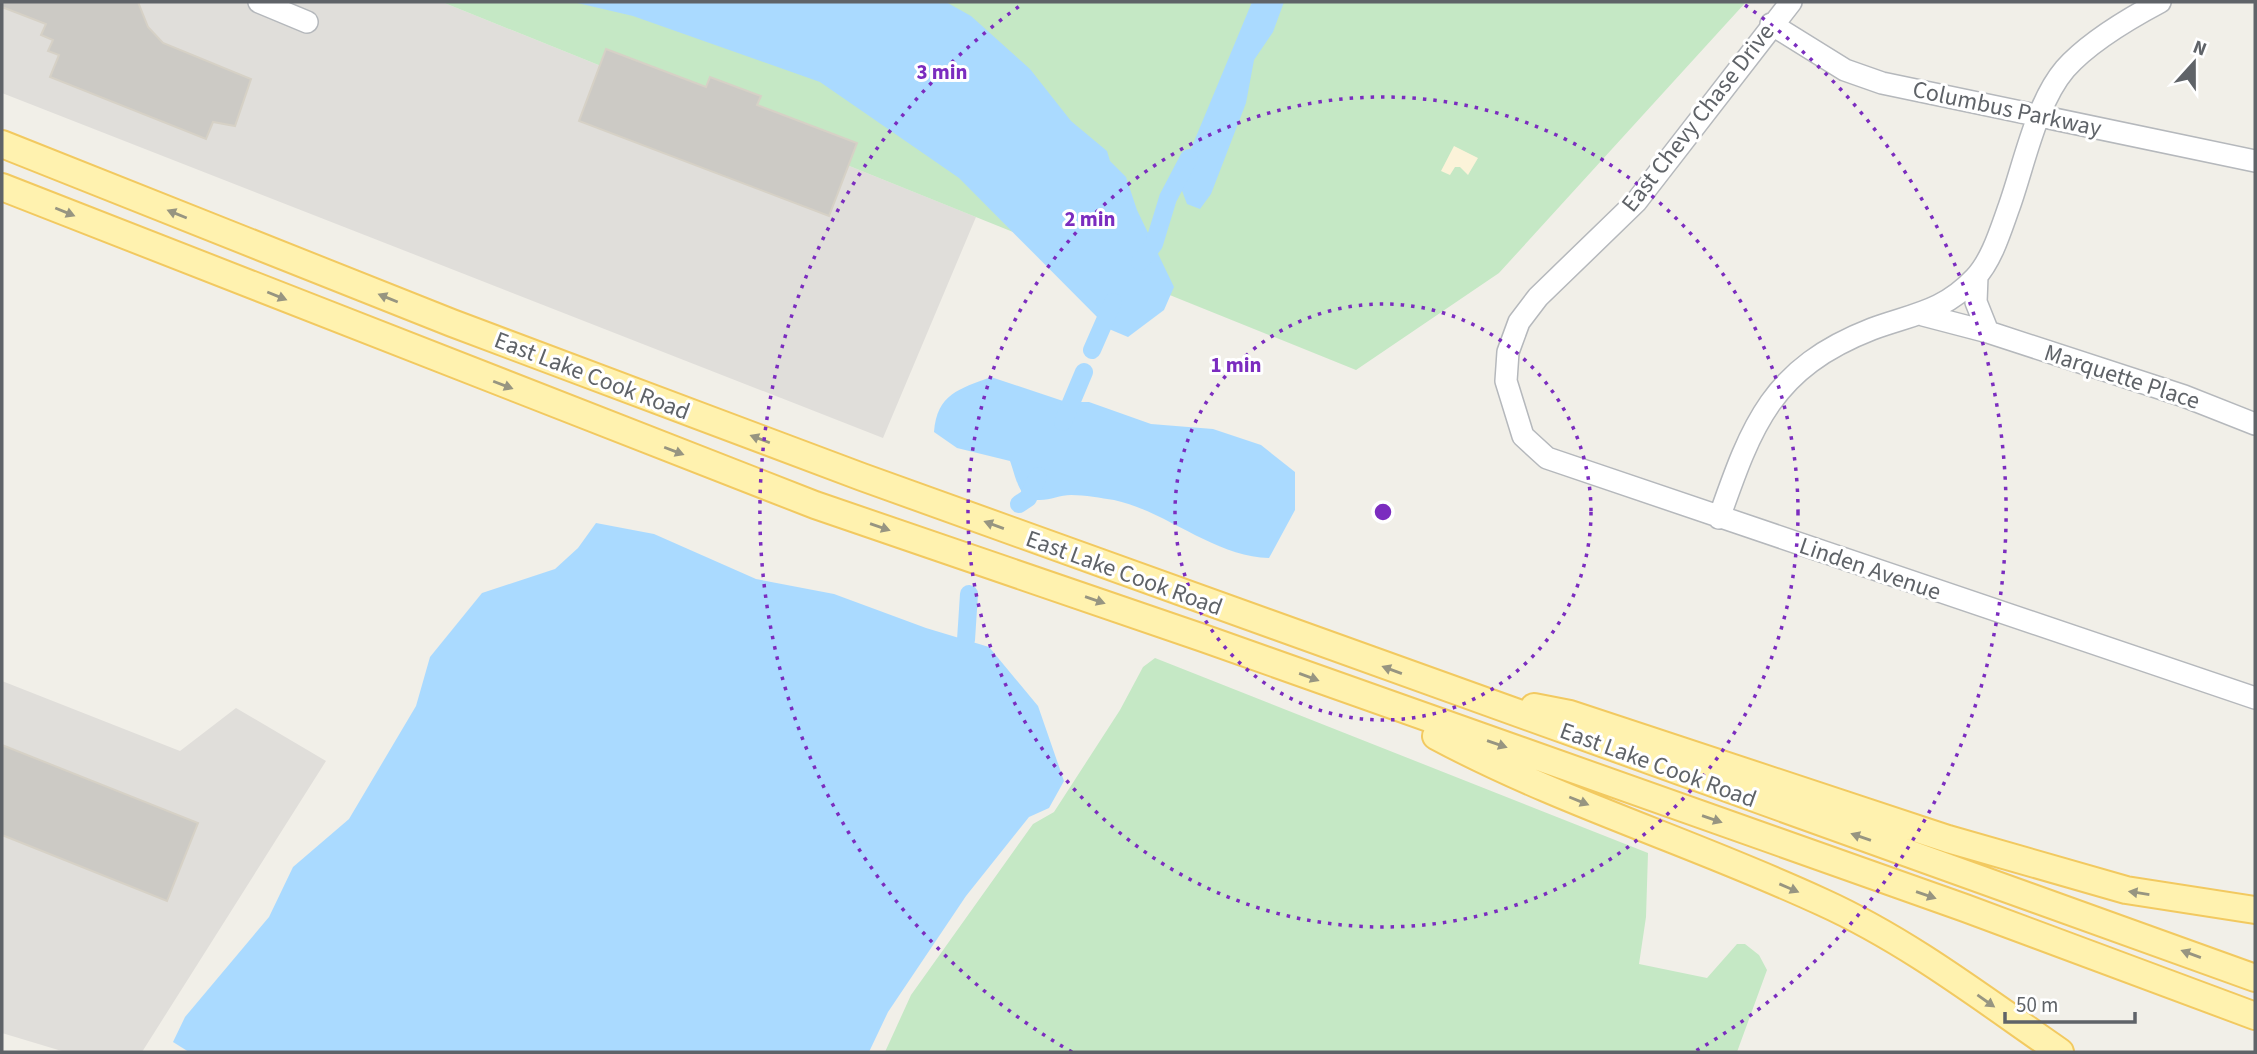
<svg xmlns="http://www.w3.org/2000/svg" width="2257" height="1054" viewBox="0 0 2257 1054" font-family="'Source Sans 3',sans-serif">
<rect width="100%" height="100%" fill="#f1efe8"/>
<path fill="#e0deda" d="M2 2H442L976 217 883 438 2 93Z
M2 681 180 751 236 708 326 761 142 1052H65L2 1033Z"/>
<path fill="#c5e8c5" d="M442 2H1746L1499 273 1356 370Z
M1155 658 1648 853 1646 917 1639 964 1707 978 1737 944H1745L1759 955 1767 970 1737 1052H885L911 995 1033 824 1054 812 1120 710 1143 667Z"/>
<path fill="#fbf3d9" d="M1454 146 1478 158 1468 175 1460 167H1455L1450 175 1441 171Z"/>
<path fill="#aadaff" d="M573 2H946L971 16 1030 69 1071 121 1107 151 1110 161 1126 177 1137 210 1174 287 1164 310 1128 337 1109 329 959 178 820 82 633 16Z
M1252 2H1284L1273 32 1254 60 1246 103 1211 194 1200 209 1187 204 1178 180Z
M991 377 1066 402H1089L1151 424 1213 429 1261 445 1295 472V510L1269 558C1215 557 1166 511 1114 500 1101 498 1085 495 1071 495 1057 495 1044 504 1029 498 1018 494 1014 471 1010 461L957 448 934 432C937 394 959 389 991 377Z
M596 523 654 534 756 579 834 594 926 628 989 647 1038 706 1064 781 1049 808 1029 817 966 896 888 1012 869 1052H189L173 1042 185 1017 269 917 293 867 349 819 416 706 430 657 482 593 555 569 578 548Z"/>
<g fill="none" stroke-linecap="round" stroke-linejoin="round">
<path stroke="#aadaff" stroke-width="18" d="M1140 262 1154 244 1168 198 1189 158
M1092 350 1113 302
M1063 422 1084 372
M1019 504 1028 498 1038 476
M966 640 969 594"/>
</g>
<path fill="#cccac5" stroke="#d6d1c6" stroke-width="2" d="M2 2H138L148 27 163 43 251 79 235 126 213 122 206 139 50 77 59 55 48 51 53 40 41 35 46 24 2 7Z
M606 49 706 87 710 77 761 96 757 105 857 143 829 216 579 121Z
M2 745 198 823 167 901 2 835Z"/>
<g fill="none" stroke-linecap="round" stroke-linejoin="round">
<g stroke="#b5b8bc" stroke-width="24">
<path id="minor" d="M259 2 307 22
M1791 2 1636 202 1538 297 1519 322 1508 352 1506 381 1523 436 1547 458 2255 698
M1771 24 1845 70 1882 83 2255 161
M1977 276 1976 302 1988 332 2184 396 2255 424
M1923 315 1988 332
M1719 518C1752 424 1772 368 1872 329 1913 314 1943 312 1975 278 1992 260 2001 229 2009 207 2024 165 2036 103 2065 69 2089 42 2128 19 2160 2"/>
</g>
<g stroke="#f2c960" stroke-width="30">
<path id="major" d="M2 144 452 323 862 477 2255 978
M2 187 815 505 1203 638 1965 908 2255 1016
M1534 707 1570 714 1948 839 2126 890 2255 910
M1436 736C1559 802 1695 843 1822 902 1908 941 1983 999 2060 1052"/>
</g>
<use href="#minor" stroke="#fff" stroke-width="21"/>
<use href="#major" stroke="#fff2af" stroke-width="26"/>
</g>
<defs><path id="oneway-solid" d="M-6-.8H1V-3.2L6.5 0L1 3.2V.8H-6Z" transform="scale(1.75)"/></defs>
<g fill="#979581">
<use href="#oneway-solid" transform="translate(65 212) rotate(22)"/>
<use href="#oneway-solid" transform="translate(177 214) rotate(-158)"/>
<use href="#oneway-solid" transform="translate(277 296) rotate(22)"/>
<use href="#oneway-solid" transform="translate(388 298) rotate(-158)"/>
<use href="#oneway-solid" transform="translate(503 385) rotate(21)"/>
<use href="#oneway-solid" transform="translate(760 439) rotate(-159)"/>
<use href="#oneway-solid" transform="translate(674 451) rotate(21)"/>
<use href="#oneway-solid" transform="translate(994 525) rotate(-160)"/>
<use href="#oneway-solid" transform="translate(880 527) rotate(19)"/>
<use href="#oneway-solid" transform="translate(1095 600) rotate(19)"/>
<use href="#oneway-solid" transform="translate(1392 670) rotate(-160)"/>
<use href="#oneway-solid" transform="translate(1309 677) rotate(20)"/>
<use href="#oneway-solid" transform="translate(1497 744) rotate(19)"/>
<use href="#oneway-solid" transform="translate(1579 801) rotate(22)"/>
<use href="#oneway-solid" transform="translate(1712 819) rotate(19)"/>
<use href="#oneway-solid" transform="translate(1861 837) rotate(-161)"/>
<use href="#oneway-solid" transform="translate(1789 888) rotate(23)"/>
<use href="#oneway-solid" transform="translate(2139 893) rotate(-171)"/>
<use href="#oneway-solid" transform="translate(1926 895) rotate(19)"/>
<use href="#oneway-solid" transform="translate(2191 954) rotate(-160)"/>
<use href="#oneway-solid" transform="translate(1986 1001) rotate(35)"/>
</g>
<g fill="none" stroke="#7b2cbf" stroke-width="3.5" stroke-dasharray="3.5 7">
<circle cx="1383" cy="512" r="208"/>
<circle cx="1383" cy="512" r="415"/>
<path d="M1072 1052A623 623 0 0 1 1021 5M1745 5A623 623 0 0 1 1694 1052"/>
</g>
<g text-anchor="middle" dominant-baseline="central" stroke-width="6" stroke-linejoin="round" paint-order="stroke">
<g font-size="24" fill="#5f6368" stroke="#fff">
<text transform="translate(2007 109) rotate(12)">Columbus Parkway</text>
<text transform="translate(1698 118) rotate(-52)">East Chevy Chase Drive</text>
<text transform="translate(592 376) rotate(21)">East Lake Cook Road</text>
<text transform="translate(2122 377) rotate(18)">Marquette Place</text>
<text transform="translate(1870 569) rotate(19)">Linden Avenue</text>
<text transform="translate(1124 573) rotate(20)">East Lake Cook Road</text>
<text transform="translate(1658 765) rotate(20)">East Lake Cook Road</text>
</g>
</g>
<circle cx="1383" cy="512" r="10" fill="#7b2cbf" stroke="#fff" stroke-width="3.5"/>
<g font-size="21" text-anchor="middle" font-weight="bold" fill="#7b2cbf" stroke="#fff" stroke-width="6" stroke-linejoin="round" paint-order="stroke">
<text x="942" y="79">3 min</text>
<text x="1090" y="226">2 min</text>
<text x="1236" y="372">1 min</text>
</g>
<rect width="2257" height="1054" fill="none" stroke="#5f6368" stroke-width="7"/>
<g transform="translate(2194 63) rotate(21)" stroke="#ffffff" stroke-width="5" paint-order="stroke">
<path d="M0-5L12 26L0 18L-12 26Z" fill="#5f6368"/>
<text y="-10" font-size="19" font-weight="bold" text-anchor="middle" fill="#5f6368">N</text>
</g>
<path d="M2005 1012v10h130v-10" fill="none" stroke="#5f6368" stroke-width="3.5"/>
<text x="2016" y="1012" font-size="21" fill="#5f6368" stroke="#ffffff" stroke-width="5" paint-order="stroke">50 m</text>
</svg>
